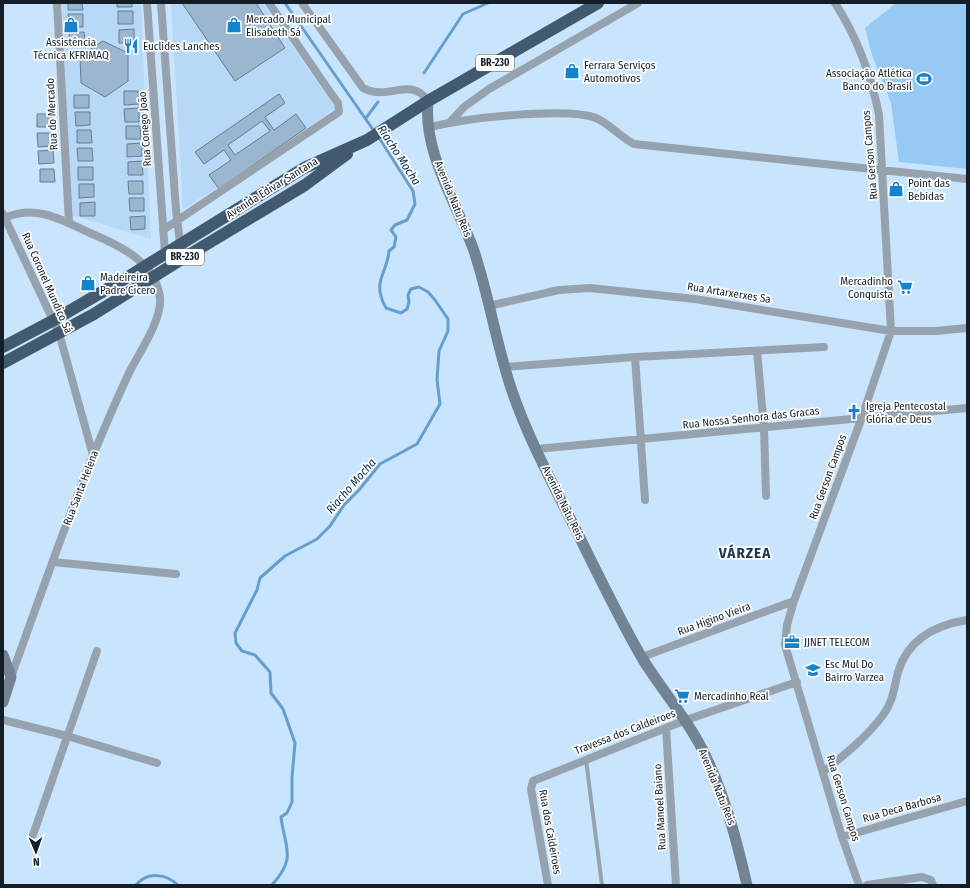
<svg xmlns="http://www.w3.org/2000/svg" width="970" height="888" viewBox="0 0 970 888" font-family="'Fira Sans Condensed',sans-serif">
<rect width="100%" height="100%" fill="#c9e5fe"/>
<path fill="#b7d9f7" d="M62 3H141L151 239 72 215 65 93Z
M171 3H263L335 108 262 160 183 209Z"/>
<path fill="#97c9f5" d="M896 3H967V169L899 162 891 103 872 55 865 28Z"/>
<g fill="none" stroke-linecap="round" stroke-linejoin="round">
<path stroke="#669ecd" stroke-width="3" d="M285 3 374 131
M424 73 463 14 488 3
M366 118 378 102
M136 885C148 871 166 874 178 885
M272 885C297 857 285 849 281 817L287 813 292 802V777L295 743 283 709 271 693 270 672 255 655 242 651 236 643 235 633 257 590 260 578 285 556 317 539 330 526 344 505 359 490 380 464 417 444 440 404 437 380 438 365 439 351 448 331V319L435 300 428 292 419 287 411 289 408 295 409 302 407 309 401 313 386 308C371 281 387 275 389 251L394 247 396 237 391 230 395 225 407 220 415 204 413 191 378 136"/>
</g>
<path fill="#9bb6cf" stroke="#637c93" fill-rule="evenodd" d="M68 3H82L83 10H68Z
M117 3H132V7H117Z
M182 3H256L285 48 235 81Z
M118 11H133V24H118Z
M68 14H83V27H69Z
M134 29V43H119V30Z
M84 32 85 45 70 46 69 33Z
M103 41 128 53V81L105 97 81 83 80 56Z
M124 91H138L139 104 124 105Z
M279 94 285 103 265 117 274 130 296 114 306 128 219 189 209 175 231 160 224 150 204 164 195 152ZM262 121 270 131 235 155 228 145Z
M74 95H89V108H74Z
M139 108V122H125L124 109Z
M75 112H90V125L76 126Z
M37 114H52V127H37Z
M126 126H140L141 139H126Z
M77 130H91L92 143H77Z
M37 133H52L53 146 38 147Z
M142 143V156L127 157V144Z
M77 148H92L93 161H78Z
M53 150 54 163 39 164 38 151Z
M142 161 143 175H128V162Z
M78 167H93V180H78Z
M40 169H54L55 182H40Z
M128 181H143V194H129Z
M79 184H94V197L79 198Z
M129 198H144V211H130Z
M95 202V216H80V203Z
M145 216V229L131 230 130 217Z"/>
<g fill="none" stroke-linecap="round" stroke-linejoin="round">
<path stroke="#96a2ad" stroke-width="4" d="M586 760 602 885"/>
<path stroke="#96a2ad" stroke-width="8" d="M57 3 69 223
M147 3 165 253
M161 3 176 210 182 259
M302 3 363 88C389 102 410 75 428 101
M835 3C857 37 871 75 879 115L891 331 862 417 794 601 787 625 785 645 842 837 859 885
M451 121 464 107 489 89 638 3
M428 128C458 118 567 107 596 118 610 124 620 137 634 144L967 179
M3 214 59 333 93 455
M5 218C36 204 62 220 90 233 119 245 156 262 160 298 162 320 139 353 129 373 83 471 48 575 11 677
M163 230 339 112 338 103 332 95 269 3
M488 306 559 290 590 288 695 299 891 331H936L967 328
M757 351 764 428 766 496
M635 357 645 500
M504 367 635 357 824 347
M537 449 967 408
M53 562 176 574
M642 657 794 601
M3 720 67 736 157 763
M666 728 676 885
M823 772C844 755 867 737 883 715 893 702 894 688 898 672 908 639 935 625 967 620
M33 835 97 651
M842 837 967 801
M548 885 531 789 533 781 686 720 797 682
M867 885 922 877 931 880 933 885"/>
<path stroke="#728393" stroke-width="11" d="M428 101C423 154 457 203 474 251 489 296 496 343 511 388 528 439 555 488 579 536 599 577 619 618 642 658 663 692 690 722 707 759 726 799 737 842 747 885
M3 655 11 677 3 702"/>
<path stroke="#425a70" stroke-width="12" d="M3 347 54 320 126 278 304 168 367 140 428 101 598 3
M3 363 94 314 182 259 305 185 347 154"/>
</g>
<defs>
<g id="shop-bare" transform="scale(1.2)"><path d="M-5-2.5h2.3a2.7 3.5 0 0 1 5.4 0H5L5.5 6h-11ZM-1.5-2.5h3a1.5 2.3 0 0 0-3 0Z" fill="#1483cd" stroke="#fff" stroke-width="2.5" paint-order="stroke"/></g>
<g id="restaurant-bare" transform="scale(1.2)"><path d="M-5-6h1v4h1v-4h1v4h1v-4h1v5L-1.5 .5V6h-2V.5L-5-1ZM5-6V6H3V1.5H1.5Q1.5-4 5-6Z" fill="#1483cd" stroke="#fff" stroke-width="2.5" paint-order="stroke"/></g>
<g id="stadium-bare" transform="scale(1.2)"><path d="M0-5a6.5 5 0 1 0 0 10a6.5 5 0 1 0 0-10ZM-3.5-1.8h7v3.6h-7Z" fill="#1483cd" stroke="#fff" stroke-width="2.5" paint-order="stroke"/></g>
<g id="supermarket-bare" transform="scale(1.2)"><path d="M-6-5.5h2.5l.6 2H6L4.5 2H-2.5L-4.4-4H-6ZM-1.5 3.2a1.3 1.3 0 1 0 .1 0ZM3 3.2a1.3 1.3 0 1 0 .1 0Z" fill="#1483cd" stroke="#fff" stroke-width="2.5" paint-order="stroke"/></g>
<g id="church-bare" transform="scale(1.2)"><path d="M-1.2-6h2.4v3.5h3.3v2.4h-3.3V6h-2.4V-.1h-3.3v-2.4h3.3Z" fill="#1483cd" stroke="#fff" stroke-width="2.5" paint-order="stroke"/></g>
<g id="office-bare" transform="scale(1.2)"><path d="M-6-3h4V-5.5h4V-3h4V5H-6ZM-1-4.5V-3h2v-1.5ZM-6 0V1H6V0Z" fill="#1483cd" stroke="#fff" stroke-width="2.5" paint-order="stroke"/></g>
<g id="school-bare" transform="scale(1.2)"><path d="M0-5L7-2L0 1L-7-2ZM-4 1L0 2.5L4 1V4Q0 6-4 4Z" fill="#1483cd" stroke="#fff" stroke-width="2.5" paint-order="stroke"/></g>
</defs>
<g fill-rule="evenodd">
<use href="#shop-bare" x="71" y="25"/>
<use href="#shop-bare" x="234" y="25"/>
<use href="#restaurant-bare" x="131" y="46"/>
<use href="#shop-bare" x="572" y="71"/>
<use href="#stadium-bare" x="924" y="79"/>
<use href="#shop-bare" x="896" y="189"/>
<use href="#shop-bare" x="88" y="283"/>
<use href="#supermarket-bare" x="905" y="287"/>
<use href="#church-bare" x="854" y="412"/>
<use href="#office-bare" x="792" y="642"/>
<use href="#school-bare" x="813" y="670"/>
<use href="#supermarket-bare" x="682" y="696"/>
</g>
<g text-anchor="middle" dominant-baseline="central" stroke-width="3.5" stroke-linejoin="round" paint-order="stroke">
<g fill="#fff" stroke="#5a6268" stroke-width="1">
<rect x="476" y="55" width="38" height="16" rx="3"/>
<rect x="166" y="249" width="38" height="16" rx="3"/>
</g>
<g font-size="10" font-weight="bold" fill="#141e28">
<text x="495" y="63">BR-230</text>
<text x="185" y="257">BR-230</text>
</g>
<g font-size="11" fill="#141e28" stroke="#fff" text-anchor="start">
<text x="246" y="19">Mercado Municipal<tspan x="246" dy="13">Elisabeth Sá</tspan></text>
<text x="71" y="42" text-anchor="middle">Assistência<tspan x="71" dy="13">Técnica KFRIMAQ</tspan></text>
<text x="143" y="46">Euclides Lanches</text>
<text x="584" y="65">Ferrara Serviços<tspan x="584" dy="13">Automotivos</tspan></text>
<text x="912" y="73" text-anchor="end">Associação Atlética<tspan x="912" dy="13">Banco do Brasil</tspan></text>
<text x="908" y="183">Point das<tspan x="908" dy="13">Bebidas</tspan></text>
<text x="100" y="277">Madeireira<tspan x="100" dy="13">Padre Cícero</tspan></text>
<text x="893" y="281" text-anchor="end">Mercadinho<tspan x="893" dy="13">Conquista</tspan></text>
<text x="866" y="406">Igreja Pentecostal<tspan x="866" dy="13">Glória de Deus</tspan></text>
<text x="804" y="642">JJNET TELECOM</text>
<text x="825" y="664">Esc Mul Do<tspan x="825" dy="13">Bairro Varzea</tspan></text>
<text x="694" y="696">Mercadinho Real</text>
</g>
<g font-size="11" fill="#141e28" stroke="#fff">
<text transform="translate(52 114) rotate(-93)">Rua do Mercado</text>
<text transform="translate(145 129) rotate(-94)">Rua Conego João</text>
<text transform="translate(870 155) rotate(-95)">Rua Gerson Campos</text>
<text transform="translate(272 188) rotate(-32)">Avenida Edivar Santana</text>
<text transform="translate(453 199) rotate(68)">Avenida Natu Reis</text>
<text transform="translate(47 283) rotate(66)">Rua Coronel Mundico Sá</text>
<text transform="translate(729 293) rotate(9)">Rua Artarxerxes Sa</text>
<text transform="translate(751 418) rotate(-6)">Rua Nossa Senhora das Gracas</text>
<text transform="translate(828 477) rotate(-70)">Rua Gerson Campos</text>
<text transform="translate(81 488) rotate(-69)">Rua Santa Helena</text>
<text transform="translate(563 503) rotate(64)">Avenida Natu Reis</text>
<text transform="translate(714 619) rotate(-20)">Rua Higino Vieira</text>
<text transform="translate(625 732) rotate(-21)">Travessa dos Caldeiroes</text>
<text transform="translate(717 787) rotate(68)">Avenida Natu Reis</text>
<text transform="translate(843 798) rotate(73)">Rua Gerson Campos</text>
<text transform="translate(660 807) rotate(-93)">Rua Manoel Baiano</text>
<text transform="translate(902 808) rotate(-16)">Rua Deca Barbosa</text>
<text transform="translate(550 832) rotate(80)">Rua dos Caldeiroes</text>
</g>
<g font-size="12" font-style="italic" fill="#002b4b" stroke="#fff">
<text transform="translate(399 155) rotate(57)">Riacho Mocha</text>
<text transform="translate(351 486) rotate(-49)">Riacho Mocha</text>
</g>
<g font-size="15" font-weight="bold" letter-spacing="1" fill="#21394d" stroke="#fff">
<text x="745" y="553">VÁRZEA</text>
</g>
</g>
<rect width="970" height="888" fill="none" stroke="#141e28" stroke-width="8"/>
<g transform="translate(36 852) rotate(178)" stroke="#ffffff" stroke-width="3" paint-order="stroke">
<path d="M0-3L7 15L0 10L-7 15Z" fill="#141e28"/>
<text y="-6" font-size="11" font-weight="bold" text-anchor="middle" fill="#141e28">N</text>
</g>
</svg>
